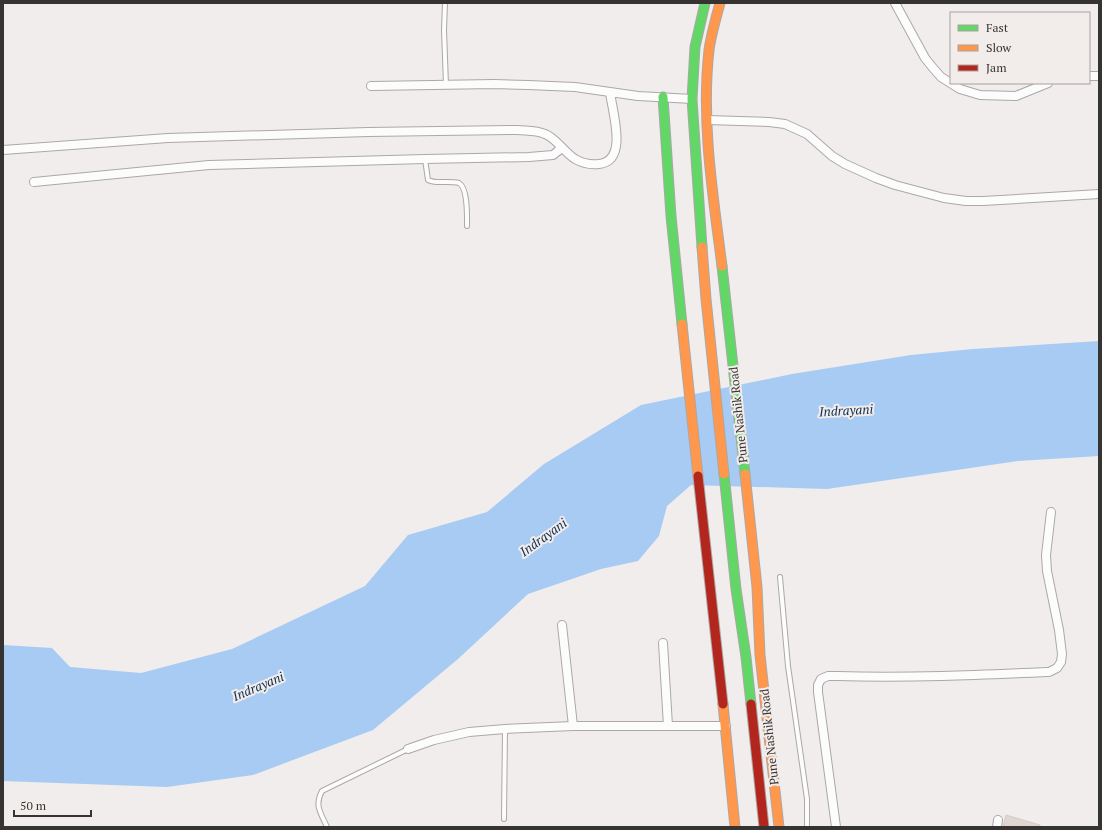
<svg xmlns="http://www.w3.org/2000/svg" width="1102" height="830" viewBox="0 0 1102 830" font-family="'PT Serif',serif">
<rect width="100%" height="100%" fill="#f0edec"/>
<path fill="#a8cbf3" d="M1099 341V456L1018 461 827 489 691 485 667 506 659 536 638 561 601 569 528 594 458 659 373 730 253 775 167 787 3 781V645L52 648 70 667 141 673 232 649 365 586 408 535 487 512 544 464 641 405 792 374 911 355 973 349Z"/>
<path fill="#e0d5d1" stroke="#d0cdcc" d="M1006 815 1040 825V827H1003Z"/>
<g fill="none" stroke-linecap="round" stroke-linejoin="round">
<g stroke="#aba8a7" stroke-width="6">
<path id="lane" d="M445 3 444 30 446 85
M425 159 428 180C434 183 439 182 446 182 450 182 455 182 459 183 468 188 467 216 467 226
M780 577 788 666 807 799V827
M504 819 505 729
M327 827C321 813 314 806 322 791L408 749"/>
</g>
<g stroke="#aba8a7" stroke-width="10">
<path id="street" d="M895 3 925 58 933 68 941 77 960 89 980 95 1016 96 1048 83
M1089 76H1099
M371 86 494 84 528 85 575 87 638 96 692 99
M707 120 769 122 785 124 807 134 832 156 845 164 876 178 895 185 944 198 966 201H983L1099 194
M3 150 168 138 368 132 517 130C527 131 536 130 545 134 556 138 564 152 575 159 582 163 591 165 599 164 629 161 612 111 610 92
M34 182 209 165 425 159 529 157 553 155 558 151 561 147
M562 625 573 726
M663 643 668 726
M408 749 434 740 469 732 505 729 573 726H726
M836 827 818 692V685L821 679 828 676H837C908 678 978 675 1049 672L1057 668 1061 662 1062 654 1059 630 1047 571 1046 555 1051 512
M997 827 998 820"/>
</g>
<g stroke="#aba8a7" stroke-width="11">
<path id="fast" d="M663 97 671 216 682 324
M702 247 692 99 695 47 705 3
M722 266 745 474
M724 474 736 589 746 657 751 704"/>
</g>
<g stroke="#aba8a7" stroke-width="11">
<path id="slow" d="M720 3C716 18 711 35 709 50 701 122 713 195 722 266
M702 247 706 299 724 474
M682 324 698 476
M745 474 757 587 760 655 779 827
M723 704 735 827"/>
</g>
<g stroke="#aba8a7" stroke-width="11">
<path id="jam" d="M698 476 723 704
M751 704 764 827"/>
</g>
<use href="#lane" stroke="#fdfcfc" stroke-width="4"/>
<use href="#street" stroke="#fdfcfc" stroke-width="8"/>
<use href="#fast" stroke="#63d668" stroke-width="9"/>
<use href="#slow" stroke="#ff974d" stroke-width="9"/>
<use href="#jam" stroke="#b3261e" stroke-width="9"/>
</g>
<g text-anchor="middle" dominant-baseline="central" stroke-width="4" stroke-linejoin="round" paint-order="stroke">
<g font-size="12" fill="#363433" stroke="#f2ecea">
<text transform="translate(738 415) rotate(-96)">Pune Nashik Road</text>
<text transform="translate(769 737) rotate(-96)">Pune Nashik Road</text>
</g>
<g font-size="13" font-style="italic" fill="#0a2e53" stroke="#f2ecea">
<text transform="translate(846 410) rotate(-3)">Indrayani</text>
<text transform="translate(543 537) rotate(-36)">Indrayani</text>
<text transform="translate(258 686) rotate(-23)">Indrayani</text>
</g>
</g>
<rect width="1102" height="830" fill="none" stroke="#363433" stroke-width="8"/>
<rect x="950" y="12" width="140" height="72" fill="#f2ecea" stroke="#a7a2a1"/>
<rect x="958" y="25" width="20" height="6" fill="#63d668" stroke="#a7a2a1"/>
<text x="986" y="32" font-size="12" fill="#363433">Fast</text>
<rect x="958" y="45" width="20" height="6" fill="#ff974d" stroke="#a7a2a1"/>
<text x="986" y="52" font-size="12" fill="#363433">Slow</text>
<rect x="958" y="65" width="20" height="6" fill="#b3261e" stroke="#a7a2a1"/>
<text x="986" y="72" font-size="12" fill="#363433">Jam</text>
<path d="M14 810v6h77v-6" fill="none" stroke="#363433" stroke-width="2"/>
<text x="20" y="810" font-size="12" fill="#363433" stroke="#f2ecea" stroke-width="3" paint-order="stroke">50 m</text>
</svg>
